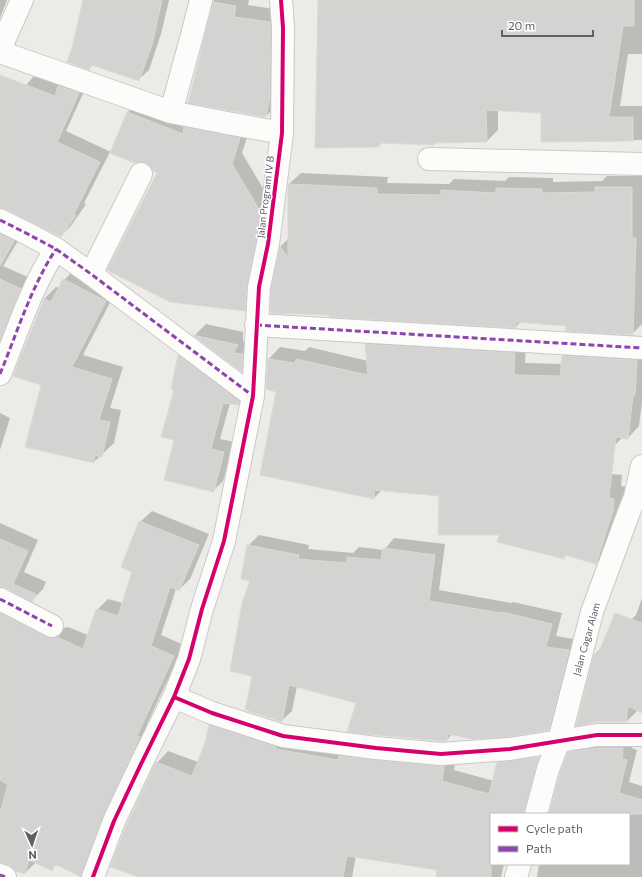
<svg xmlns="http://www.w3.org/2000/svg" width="642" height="877" viewBox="0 0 642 877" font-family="Commissioner,sans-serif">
<rect width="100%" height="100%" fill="#ecebe7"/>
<path fill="#0003" d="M0 0H7L0 18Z
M84 0H169L161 34 149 70 138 80 94 64 89 69 73 48Z
M214 0H249L248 5 282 10 278 104 266 116 214 3Z
M319 0H642V54H628L620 106H642V140L542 141V112L498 110V130L487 141 436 142 434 144 383 142 379 146Z
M36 74 88 83 66 131 111 152 128 112 139 101 250 128 242 153 270 200 255 299 245 310 158 172 147 162 141 161 134 162 110 152 84 203 86 204 71 226 61 236 6 208 0 207V106L18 111 26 85Z
M301 173 388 177 387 183 449 184 454 179 505 181 509 177 553 178V182L602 181 607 176H642V324L632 334 567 325 521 321 516 327 330 314 272 289 281 246 289 238V184Z
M0 217 24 231 3 266 30 278 0 354Z
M76 268 117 289 83 355 123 367 110 408 121 410 114 443 94 462 42 384 44 299 56 287 59 288 64 280Z
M206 324 243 332V341L254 343V359L242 371 195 335Z
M378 333 526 341 525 363 562 364 563 356 575 344 642 348V402L639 426 628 438 623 437 615 445 524 467 622 475 621 486 626 487 624 499 608 551 596 563 567 554 564 558 500 534 440 495 383 489 374 498 277 391 267 388 269 359 280 347 305 351 309 347 368 361 366 344Z
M189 346 248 394 238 404 230 403 220 439 234 442 223 481 213 491 175 440V389L172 388 179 356Z
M0 413 10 418 0 450Z
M152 511 209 534 190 579 179 590 176 589 161 635 184 645 147 724 151 726 92 864 81 875 57 864 52 869 36 862 25 873 11 865 0 862V593L58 626 64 628 68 627 88 635 97 610 108 599 123 603 133 571 140 522Z
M0 523 38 540 24 572 46 582 43 589 32 600 6 587 0 586Z
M259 535 309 545 308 549 353 553 359 547 384 550 394 538 445 544 439 590 512 603 513 602 562 613 556 636 579 640 559 718 548 729 452 734 447 740 357 703 297 686 292 711 281 721 253 676 251 580 248 546Z
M642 598V712L638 710 626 722 595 654 636 615Z
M222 714 288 735 456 755 454 770 494 781 498 763 510 751 534 748 517 814H491V864H504L501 877H437L438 869 356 856 352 877H143L157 763 168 751 198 762 205 743 210 726Z
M633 737 632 748 637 750 629 782 642 786V877H537L539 864H629V814H550L569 753 580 742Z"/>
<path fill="#d4d3d1" stroke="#dcdad6" d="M83 0H162L152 45 139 81 92 65 89 70 67 62 72 48Z
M318 0H634V26H623L609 117H633V141L541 142V113L486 110 487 142 434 143V145L382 143V144H379V147L315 148Z
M213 2 236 6 234 17 270 22V97L266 117 188 103Z
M0 75 55 96 58 86 79 93 57 142 100 162 74 214 76 215 61 237 6 209 0 208Z
M127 112 183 134 184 127 240 138 232 164 260 211 256 242 247 285 245 311 170 302 107 270 157 173 153 171 151 167 146 163 141 162 134 163 110 153Z
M288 184 377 188V194L441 195V190L496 193V188L542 189V193L595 192V187H632V238H636L633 335 565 331 566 326 516 322V328L329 317V315L270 313 271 289 280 246 288 258Z
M0 234 14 241 0 266Z
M0 279 21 289 0 340Z
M63 279 106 301 72 367 112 379 99 420 110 422 102 457 95 455 94 463 25 447 41 385 13 376 44 299 51 302Z
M193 335 238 345 233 353 243 354 242 372Z
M365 344 515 353 514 375 560 376 562 356 637 360 635 395H633L628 439 616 437 609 498 614 499 613 511 596 564 565 555 564 559 497 542 499 535H438L439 496 374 490V499L260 475 276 392 266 389 268 359 295 363 296 359 368 375Z
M178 355 239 401 238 405 223 403 211 449 224 452 214 492 164 480 174 440 161 437 174 390 171 389Z
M139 521 199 545 179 591 170 587 151 646 174 656 137 736 140 737 139 739 103 816 81 877 55 864 52 871 29 860 25 874 16 871 10 865 0 863V813L8 785 0 780V613L46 637 52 638 57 637 83 649 96 609 118 616 132 572 121 567Z
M0 539 28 551 13 584 36 594 32 602 6 588 0 587Z
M247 545 299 555 298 559 347 563V557L381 560 383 548 435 555 429 601 501 613 502 612 552 624 546 647 569 650 549 730 509 737 472 739 448 734 447 741H441L347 732 356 703 289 685 282 722 245 710 252 676 230 671 242 603 250 581 241 579Z
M615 613 642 623V713L628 706 626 722H597L576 726 594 654H598Z
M209 725 276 747V749L338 760 339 756 375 760 444 766 442 781 489 794 497 762 539 757 524 814H491V877H436L437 870 347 856 343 877H139L110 867 126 826 156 762 192 776 205 743Z
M598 748H623L622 759 627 760 619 793 642 800V814H549L560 773 568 752Z"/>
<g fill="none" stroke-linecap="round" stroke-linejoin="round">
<g stroke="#c9c9c9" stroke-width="24">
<path id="minor" d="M0 49 22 0
M0 52 171 112 227 123 282 133
M171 112 191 39 201 0
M429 159 642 164
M0 220 24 232 56 249 91 274 253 396
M91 274 141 174
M256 325 642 348
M0 374C17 333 31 287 56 249
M0 599 52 626
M174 697 212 713 283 736 376 748 441 754 510 749 597 735H642
M536 814 548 769 559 741 592 612 629 512 635 497 642 466
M0 875 5 877
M93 877 114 821 141 764 174 697 189 659 202 609 224 541 253 396 259 287 268 244 282 133 283 28 281 0
M516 877 520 864"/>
</g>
<use href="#minor" stroke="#fcfcfb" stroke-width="22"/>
<path stroke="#8e44ad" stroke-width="3" stroke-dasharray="6 3" stroke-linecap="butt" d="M0 220 24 232 56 249 91 274 253 396
M256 325 642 348
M0 374C17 333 31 287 56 249
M0 599 52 626
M0 875 5 877"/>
<g stroke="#fff" stroke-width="6">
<path id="cycleway" d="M174 697 212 713 283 736 376 748 441 754 510 749 597 735H642
M93 877 114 821 141 764 174 697 189 659 202 609 224 541 253 396 259 287 268 244 282 133 283 28 281 0"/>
</g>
<use href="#cycleway" stroke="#d6006c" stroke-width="4"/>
</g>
<g text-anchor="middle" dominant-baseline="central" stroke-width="3" stroke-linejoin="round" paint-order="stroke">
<g font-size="10" fill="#5c6165" stroke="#fff">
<text transform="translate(265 197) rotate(-83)">Jalan Program IV B</text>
<text transform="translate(586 639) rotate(-74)">Jalan Cagar Alam</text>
</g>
</g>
<rect x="490" y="813" width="140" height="52" fill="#ffffff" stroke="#bec0c1"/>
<rect x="498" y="826" width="20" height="6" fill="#d6006c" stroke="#bec0c1"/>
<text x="526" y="833" font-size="12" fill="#5c6165">Cycle path</text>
<rect x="498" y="846" width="20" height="6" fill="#8e44ad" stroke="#bec0c1"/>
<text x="526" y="853" font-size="12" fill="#5c6165">Path</text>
<g transform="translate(32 845) rotate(177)" stroke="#ffffff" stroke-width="3" paint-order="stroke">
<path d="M0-3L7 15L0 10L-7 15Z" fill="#5c6165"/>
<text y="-6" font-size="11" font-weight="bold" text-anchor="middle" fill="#5c6165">N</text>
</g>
<path d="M502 30v6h91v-6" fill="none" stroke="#5c6165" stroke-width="2"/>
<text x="508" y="30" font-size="12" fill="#5c6165" stroke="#ffffff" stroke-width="3" paint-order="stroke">20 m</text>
</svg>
